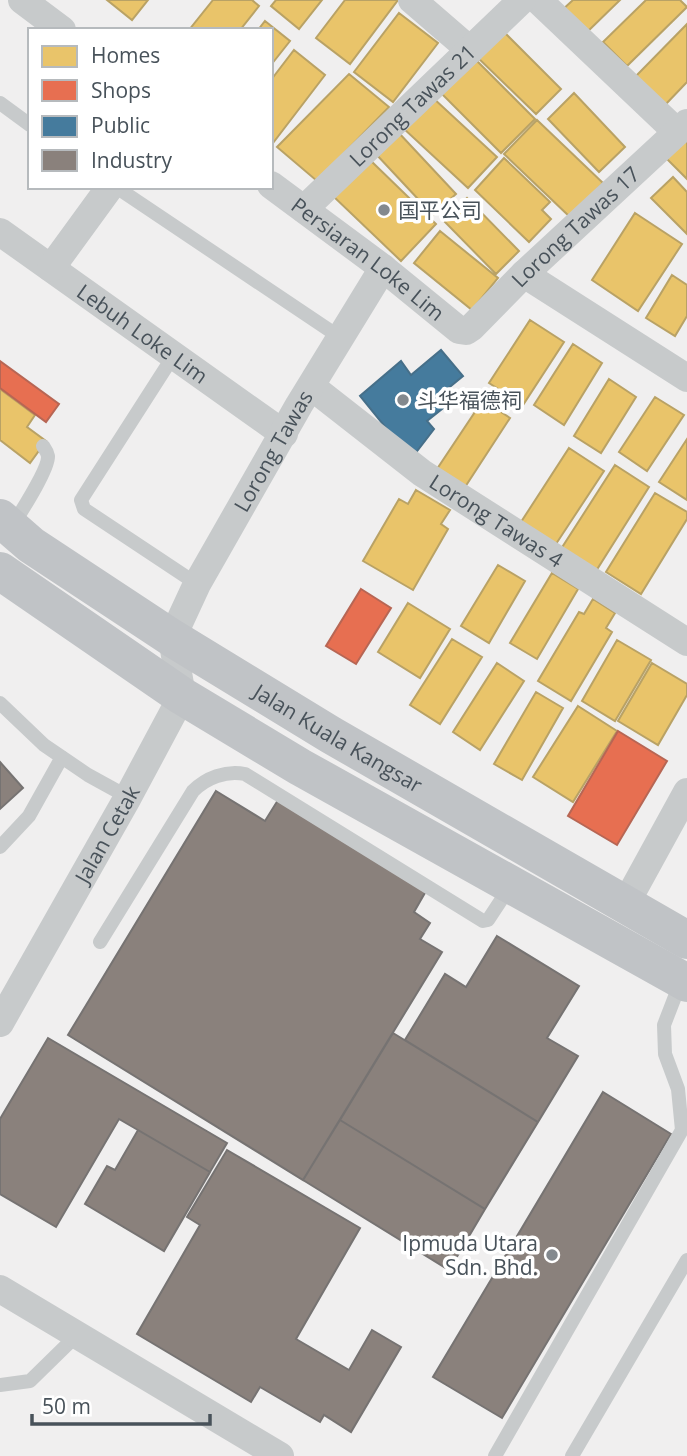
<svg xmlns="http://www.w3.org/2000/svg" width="687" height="1456" viewBox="0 0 687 1456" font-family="'Open Sans','Noto Sans SC',sans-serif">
<rect width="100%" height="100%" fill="#f0efef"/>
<path fill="#e9c46a" stroke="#b9a265" stroke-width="2" d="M107 0H148L132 20Z
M213 0H252L259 6 240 30H189Z
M276 0H322L299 29 271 6Z
M345 0H398L350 64 316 38Z
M573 0H620L584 35 561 11Z
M646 0H680L687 7 627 66 603 42Z
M399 13 438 43 393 102 354 72Z
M265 21 290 41 271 65V30H258Z
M687 24V82L665 105 636 76Z
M499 27 561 89 536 114 473 53Z
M294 50 325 75 273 143 271 141V80Z
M471 55 535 119 501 153 437 89Z
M349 74 389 107 317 181 277 147Z
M574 93 625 147 599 172 548 119Z
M432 97 497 157 468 188 403 128Z
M537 120 603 183 570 217 504 154Z
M398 132 456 194 433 215 375 153Z
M687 137V179L666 158Z
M504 158 550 202 542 210 551 219 529 242 475 190Z
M369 159 436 224 401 261 333 196Z
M673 177 687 192V234L651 198Z
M467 198 519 251 496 274 444 221Z
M635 213 682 244 638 311 592 280Z
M440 231 498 278 472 310 414 263Z
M672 275 687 285V316L675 336 646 318Z
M530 320 564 342 523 405 489 383Z
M573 344 602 363 564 425 534 405Z
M609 379 636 397 601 453 574 436Z
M0 389 35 415 27 427 46 441 30 463 0 440Z
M655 397 684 415 647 471 619 452Z
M483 400 510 418 465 487 437 469Z
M687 439V500L659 482Z
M569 448 604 471 556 544 521 522Z
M615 465 649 487 596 571 561 549Z
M416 490 450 510 441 524 448 529 413 590 363 561 399 499 408 504Z
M655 493 687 512V519L641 594 606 572Z
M498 565 525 581 489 643 461 626Z
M552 573 578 589 537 659 510 643Z
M593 599 615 613 606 628 612 632 571 701 538 681 579 612 584 614Z
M408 603 450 629 420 678 378 652Z
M452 639 482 657 440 724 410 705Z
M617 640 651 660 615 721 582 701Z
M497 663 524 681 480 750 453 732Z
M652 663 687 684V695L658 745 618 721Z
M536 692 563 708 522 780 494 764Z
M578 706 617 731 573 802 533 777Z"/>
<path fill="#e76f51" stroke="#b76654" stroke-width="2" d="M0 361 59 404 46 422 0 388Z
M361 589 391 608 356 664 326 646Z
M618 731 667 761 617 845 568 816Z"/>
<path fill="#457b9d" stroke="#466f89" stroke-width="2" d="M441 350 463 376 440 395 447 405 427 421 434 429 414 455 399 444 360 396 401 361 411 375Z"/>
<path fill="#8a817c" stroke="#767372" stroke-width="2" d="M0 762 23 788 0 809Z
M216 791 265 821 278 800 426 891 414 912 430 923 420 939 442 952 303 1180 68 1035Z
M497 936 579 986 547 1038 578 1056 538 1122 405 1040 445 974 466 987Z
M393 1033 538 1122 485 1209 340 1120Z
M48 1038 227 1143 210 1172 119 1119 56 1227 0 1194V1119Z
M603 1092 671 1134 502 1418 433 1377Z
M340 1120 485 1209 449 1270 303 1180Z
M138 1130 210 1172 164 1251 85 1204 107 1166 115 1170Z
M227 1150 360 1228 296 1339 349 1370 372 1330 401 1347 351 1432 324 1415 320 1422 260 1387 251 1402 137 1334 200 1225 187 1217Z"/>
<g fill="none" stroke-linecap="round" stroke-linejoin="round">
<path stroke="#c7cacb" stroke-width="14" d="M0 103 30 125
M116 187 341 338
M174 355 81 500 84 509 197 584
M11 528C19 515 49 469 48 456 47 451 45 449 43 446
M0 703 44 745 88 775 128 797
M0 847 29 816 62 757
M100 942 193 791C206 778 226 770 245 774L483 921 488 920 511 885
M0 1385 30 1381 77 1335
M495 1456 682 1130 678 1089 665 1054 664 1025 681 981
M572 1456 687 1260"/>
<g stroke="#c7cacb" stroke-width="28">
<path d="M22 0 62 30"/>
<path d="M412 0 470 50"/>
<path d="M538 0 677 132"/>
<path id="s1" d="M271 185 383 268 459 330 466 331 472 327 524 274 687 123"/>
<path id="s2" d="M304 209 522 0"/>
<path id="s3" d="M0 232 284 434"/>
<path d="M51 268 110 187"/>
<path d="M524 274 687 378"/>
<path id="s4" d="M312 387 422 473 687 642"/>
<path d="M625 905 687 792"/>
<path id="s5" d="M0 1023 128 797 182 696 172 638 197 584 299 405 383 268"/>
<path d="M0 1289 280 1456"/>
</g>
<g stroke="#c0c3c6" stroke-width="38">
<path id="s6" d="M0 518 31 545 172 638 331 735 687 940"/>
<path d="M0 571 182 696 300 767 687 983"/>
</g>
</g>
<g fill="#83898e" stroke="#fff" stroke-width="2.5">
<circle cx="384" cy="210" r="7"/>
<circle cx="403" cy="400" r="7"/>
<circle cx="552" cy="1255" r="7"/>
</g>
<g text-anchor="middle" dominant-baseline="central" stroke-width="7" stroke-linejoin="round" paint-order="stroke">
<g font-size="21" fill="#48525a" stroke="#fff">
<text stroke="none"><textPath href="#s2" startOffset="150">Lorong Tawas 21</textPath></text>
<text stroke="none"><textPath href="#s1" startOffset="396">Lorong Tawas 17</textPath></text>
<text stroke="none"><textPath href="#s1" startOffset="122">Persiaran Loke Lim</textPath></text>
<text stroke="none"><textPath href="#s3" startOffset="175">Lebuh Loke Lim</textPath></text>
<text stroke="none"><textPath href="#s5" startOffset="646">Lorong Tawas</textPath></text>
<text stroke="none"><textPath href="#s4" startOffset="228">Lorong Tawas 4</textPath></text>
<text stroke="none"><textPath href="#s6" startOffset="404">Jalan Kuala Kangsar</textPath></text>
<text stroke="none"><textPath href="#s5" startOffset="217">Jalan Cetak</textPath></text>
</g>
<g font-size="21" fill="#48525a" stroke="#fff" text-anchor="start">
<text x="398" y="210">国平公司</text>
<text x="417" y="400">斗华福德祠</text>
<text x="538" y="1243" text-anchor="end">Ipmuda Utara<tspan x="538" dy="24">Sdn. Bhd.</tspan></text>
</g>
</g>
<rect x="28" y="28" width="245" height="161" fill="#ffffff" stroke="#b6babd" stroke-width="2"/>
<rect x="42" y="46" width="35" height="21" fill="#e9c46a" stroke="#b6babd" stroke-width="2"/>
<text x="91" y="63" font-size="21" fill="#48525a">Homes</text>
<rect x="42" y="80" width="35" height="21" fill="#e76f51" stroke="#b6babd" stroke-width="2"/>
<text x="91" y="98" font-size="21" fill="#48525a">Shops</text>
<rect x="42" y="116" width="35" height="21" fill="#457b9d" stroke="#b6babd" stroke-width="2"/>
<text x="91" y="133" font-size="21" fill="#48525a">Public</text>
<rect x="42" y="150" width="35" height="21" fill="#8a817c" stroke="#b6babd" stroke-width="2"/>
<text x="91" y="168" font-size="21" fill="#48525a">Industry</text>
<path d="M32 1414v10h178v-10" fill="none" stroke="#48525a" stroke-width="3.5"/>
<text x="42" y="1414" font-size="21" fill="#48525a" stroke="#ffffff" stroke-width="5" paint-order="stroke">50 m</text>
</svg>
